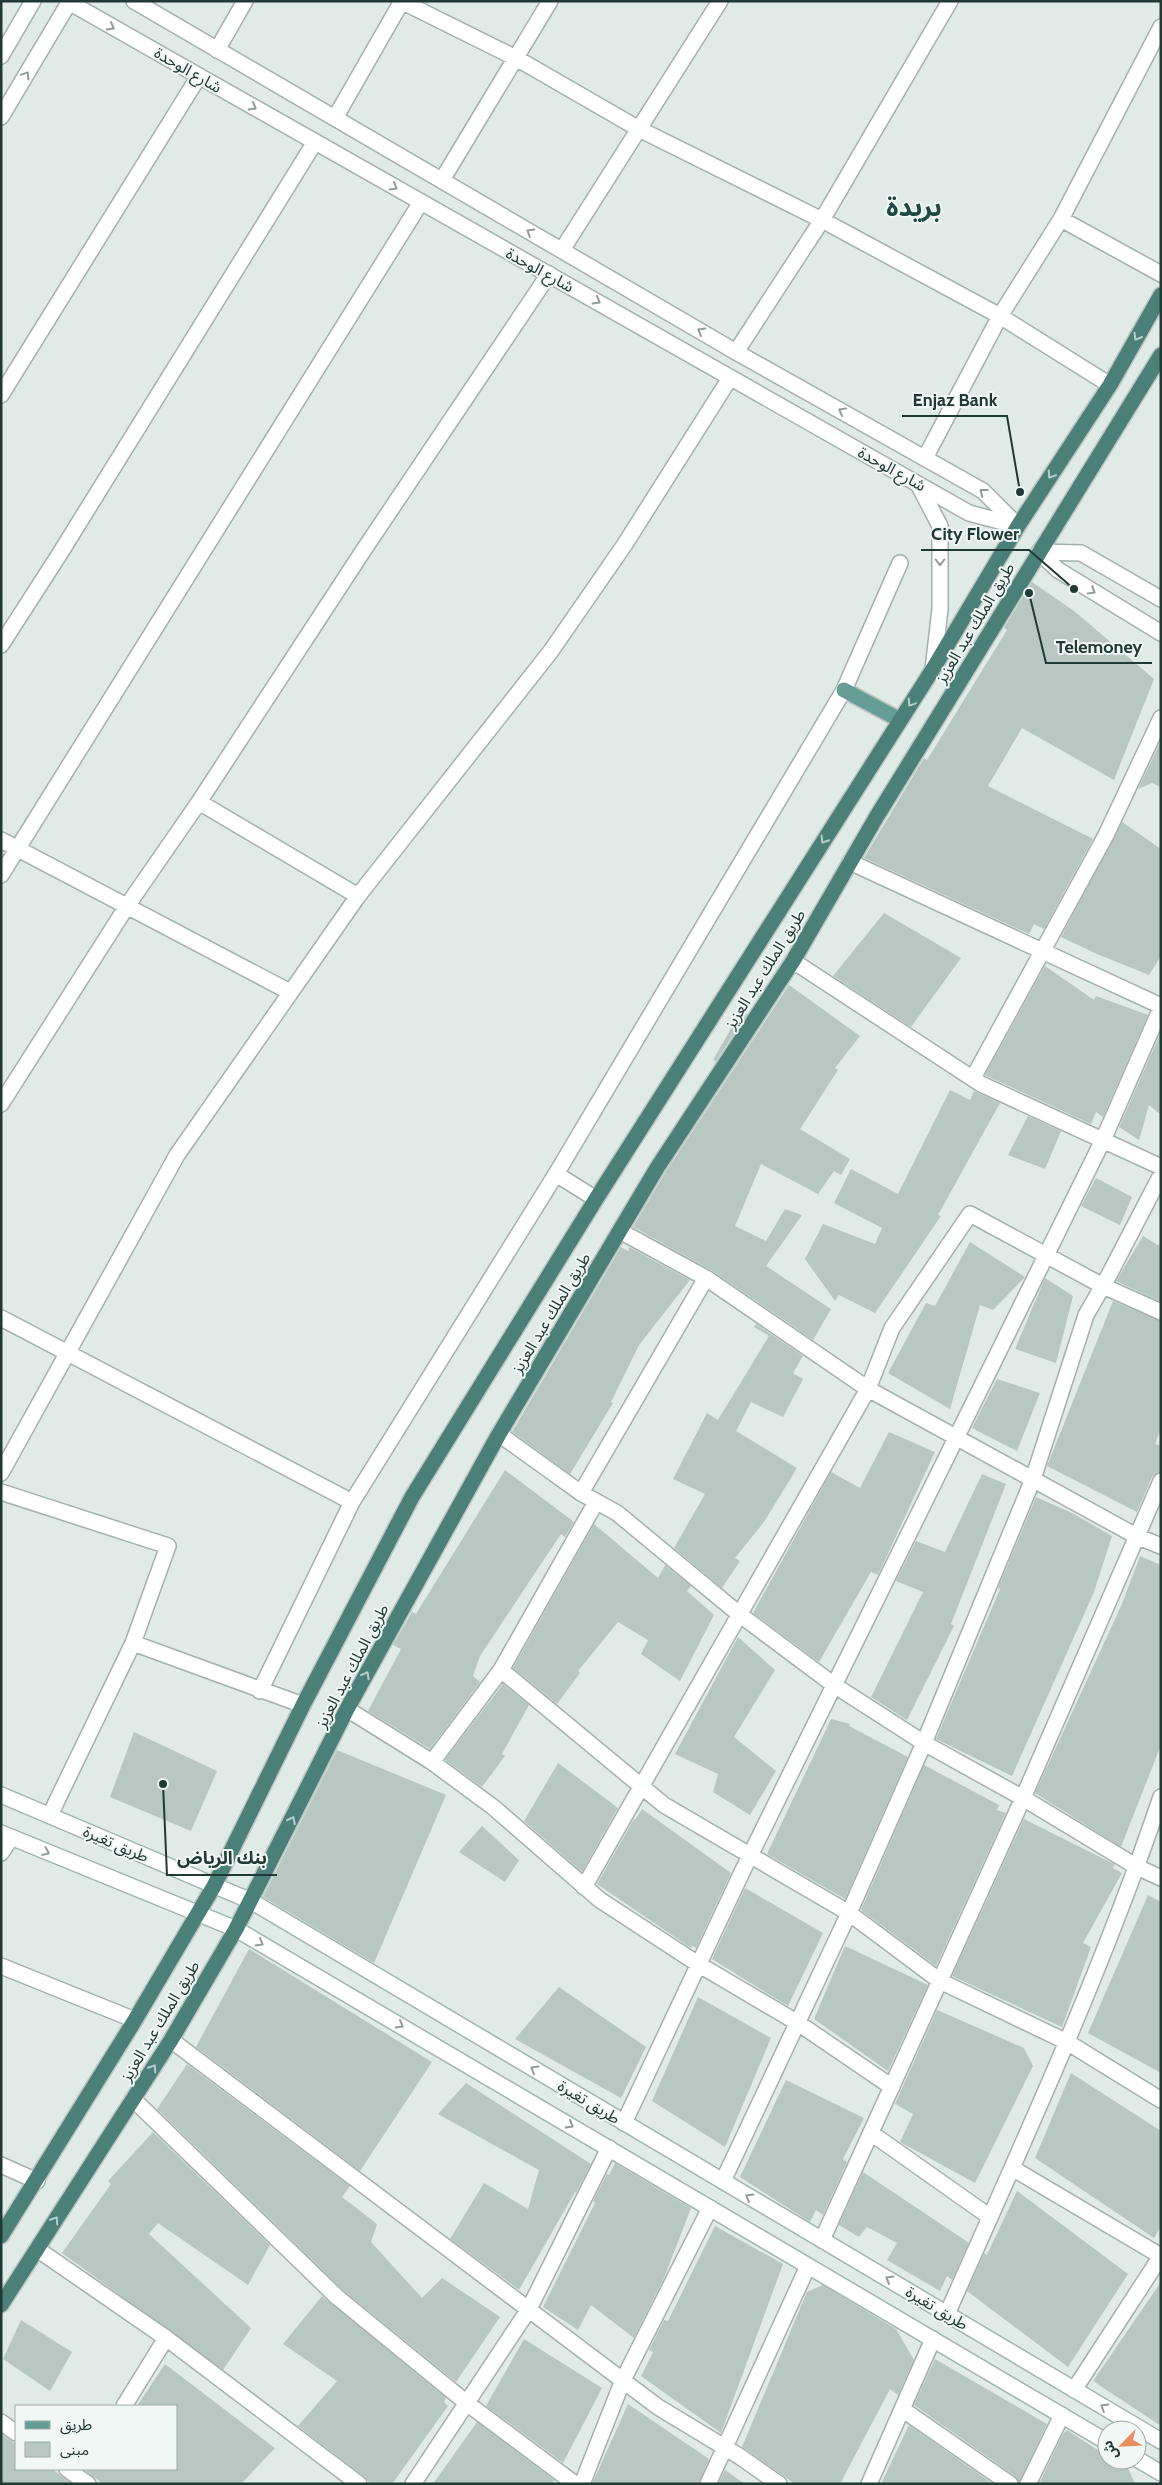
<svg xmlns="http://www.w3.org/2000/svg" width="1162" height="2485" viewBox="0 0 1162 2485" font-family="Cabin,'Noto Sans Arabic',sans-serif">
<rect width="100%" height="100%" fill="#e0eae6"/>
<path fill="#b8c7c2" d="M1032 582 1074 611 1154 679 1114 780 1022 728 988 786 1093 839 1044 929 1034 924 1029 934 864 858 924 758 927 760 1007 630 1004 628Z
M1161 741V787L1152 783 1138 789Z
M1122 822 1161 849V956L1149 975 1097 954 1061 937Z
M884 913 961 958 911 1027 833 976Z
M1045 966 1094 1000 1096 996 1148 1015 1103 1117 1096 1112 1091 1124 985 1075Z
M789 985 860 1036 835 1068 838 1070 800 1129 850 1159 841 1175 834 1171 818 1194 761 1164 735 1226 766 1241 785 1209 802 1215 766 1266 831 1309 813 1340 711 1270 633 1227 665 1173Z
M741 1011 747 1014 716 1061 713 1060Z
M1161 1032V1115L1149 1105 1139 1140 1119 1127Z
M950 1090 970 1100 974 1091 1000 1103 938 1215 941 1216 875 1313 839 1295 835 1301 805 1259 823 1224 875 1244 882 1228 834 1203 851 1169 898 1194Z
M1028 1116 1061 1131 1045 1169 1008 1155Z
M1096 1178 1132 1197 1120 1225 1081 1206Z
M1143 1236 1161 1247V1302L1116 1281Z
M970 1242 1025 1277 993 1310 980 1305 950 1409 888 1373 926 1303 935 1306Z
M621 1247 628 1251 629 1247 690 1280 639 1345 611 1402 613 1403 570 1474 512 1432Z
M1045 1278 1073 1296 1056 1363 1015 1349Z
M1113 1301 1161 1321V1428L1155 1444 1161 1446V1472L1152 1477 1137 1512 1047 1466Z
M756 1324 803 1356 793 1373 803 1379 783 1417 751 1402 736 1431 797 1468 764 1522 735 1558 740 1561 722 1588 674 1548 705 1494 673 1479 707 1413 718 1420 769 1336 754 1327Z
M997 1379 1040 1393 1017 1451 972 1428Z
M889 1432 935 1452 878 1575 871 1572 819 1662 753 1613 831 1472 860 1488Z
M505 1470 574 1522 565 1537 561 1534 480 1656 473 1676 480 1682 430 1749 368 1711 401 1649 393 1645 412 1612 416 1614Z
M982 1474 1006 1484 951 1624 954 1626 907 1720 871 1697 923 1592 896 1581 916 1541 945 1552Z
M1036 1497 1072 1513 1112 1536 1094 1592 1012 1776 936 1739 1000 1589 998 1588Z
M594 1524 658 1578 665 1565 691 1586 687 1591 714 1615 680 1681 641 1654 648 1640 618 1622 578 1671 580 1673 557 1704 513 1668Z
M1140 1556 1161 1565V1745L1121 1847 1035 1793 1122 1604Z
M738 1637 775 1670 734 1737 776 1771 750 1815 713 1792 718 1774 675 1754Z
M503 1684 529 1705 502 1754 505 1756 482 1787 445 1760Z
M831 1719 850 1724 849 1726 908 1757 845 1899 767 1854Z
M134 1732 217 1771 191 1831 110 1797Z
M337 1750 446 1795 374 1963 263 1897Z
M558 1763 618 1808 582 1872 524 1821Z
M924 1765 999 1805 997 1810 1006 1813 936 1966 861 1910Z
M642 1809 731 1873 696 1948 692 1946 691 1948 597 1884 634 1819 635 1820Z
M1024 1819 1112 1863 1115 1864 1113 1868 1122 1873 1083 1943 1091 1947 1062 2027 952 1976Z
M482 1826 519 1860 505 1882 459 1852Z
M745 1888 823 1933 788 2006 712 1959Z
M1148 1895 1161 1902V2073L1088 2033Z
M845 1946 928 1985 888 2071 814 2019Z
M249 1949 432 2062 360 2171 196 2047Z
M559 1987 646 2047 621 2098 515 2039Z
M698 1997 771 2038 725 2147 652 2101Z
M937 2010 1024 2048 1033 2066 975 2183 900 2142 913 2114 895 2104Z
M187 2064 350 2186 342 2197 377 2224 371 2242 422 2298 442 2278 500 2317 456 2382 343 2290 157 2109Z
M1071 2073 1161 2131V2226L1154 2238 1035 2158Z
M786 2080 864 2118 843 2159 847 2162 823 2215 816 2210 810 2222 740 2177Z
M466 2083 591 2164 576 2193 575 2192 519 2290 450 2239 484 2183 528 2209 539 2170 438 2114Z
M153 2132 270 2245 248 2285 158 2223 149 2234 251 2328 223 2370 62 2253 111 2184 108 2181Z
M615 2163 691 2208 664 2278 634 2338 591 2305 578 2330 543 2307 595 2203 593 2201 607 2174 609 2175Z
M863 2172 969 2243 952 2280 947 2276 940 2291 887 2260 897 2243 867 2227 859 2237 839 2225Z
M1017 2191 1128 2274 1068 2367 967 2291 984 2253 987 2255Z
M715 2226 783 2264 721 2433 641 2376 653 2352 649 2350 664 2320 668 2321Z
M1161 2282V2426L1093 2381Z
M823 2285 896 2329 914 2360 898 2395 890 2389 840 2484H795L742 2447 807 2292Z
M322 2296 446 2398 444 2402 448 2406 392 2484H370L365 2477 298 2426 337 2381 283 2344Z
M21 2320 72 2352 50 2391 3 2359Z
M524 2339 602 2388 563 2463 486 2406Z
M935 2359 1047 2424 1019 2483 1015 2476 914 2405Z
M165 2364 275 2448 241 2484H103L83 2469H176V2406H137Z
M628 2404 709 2459 699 2484H592Z
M477 2422 554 2480 553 2484H433Z
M909 2425 993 2484H881Z
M1067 2430 1107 2456V2460H1113L1129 2470 1135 2484H1039L1063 2434Z
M1 2434 16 2444V2469H52L72 2484H1Z
M725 2470 745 2484H718Z"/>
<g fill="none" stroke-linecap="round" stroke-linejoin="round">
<g stroke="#a3b1ad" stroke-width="18">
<path id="minor" d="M401 1 516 58 639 129 822 220 1000 316 1110 385
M217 50 245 1
M335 118 402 1
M442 180 550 1
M1061 219 1161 274
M562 250 720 1
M736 352 822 220 950 1
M1 395 199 76
M925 458 1000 316 1061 219 1161 27
M1 645 59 555 315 142
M199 802 358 896
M1 840 290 992
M850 862 1161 1006
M1 875 421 202
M793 961 981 1084 1161 1167
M973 1078 1106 835 1161 718
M1 1104 127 906 199 802 363 551 549 274
M556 1174 596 1199
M620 1231 706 1278 868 1389 1138 1537 1161 1546
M1 1318 352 1502
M499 1434 581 1493 617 1513 739 1614 834 1685 924 1743 1023 1798 1137 1867 1161 1878
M1 1473 177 1155 358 896 551 651 625 544 730 378
M1 1492 168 1546 133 1643 50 1815
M581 1493 706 1278
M133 1643 303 1705
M501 1670 664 1805 849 1913 940 1981 1067 2042 1161 2100
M260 1691 352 1502 556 1174 844 690 900 563
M347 1709 432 1762 493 1807 600 1900 698 1964 798 2023 892 2087
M432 1762 501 1670 596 1502
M1 1853 11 1838
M584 1887 868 1389 892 1328 970 1214 1103 1286 1161 1312
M1 1966 135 2020
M171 2040 658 2407 739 2456 779 2484
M133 2099 337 2297 468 2404 575 2484
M624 2123 743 1870 1103 1140 1161 1008
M871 2133 990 2217
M1 2165 37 2181
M1012 2168 1161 2256
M723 2181 849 1913 924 1743 1033 1479 1086 1315 1109 1275 1161 1175
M822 2240 1023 1798 1161 1481
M37 2249 166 2338 359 2484
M947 2314C1023 2143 1101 1974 1161 1797
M1074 2390 1161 2256
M124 2406 166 2338
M902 2409 1010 2484
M1 2422 16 2433
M67 2469 88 2484
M413 2484 529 2309 609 2148
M582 2484 623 2380 710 2208
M708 2484 808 2266
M869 2484 933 2339
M1028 2484 1062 2415"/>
</g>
<g stroke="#a3b1ad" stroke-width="18">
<path id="tertiary" d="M67 1 969 513 1018 526
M134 1 736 352 983 491 1017 525
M1 56 33 1
M1 117 70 1
M918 484 940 526V609L933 669
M1039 552 1058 570 1161 633
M1039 552 1081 553 1161 599"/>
</g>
<g stroke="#9fb5af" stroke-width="18">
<path id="secondary" d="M1 1795 251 1901 1161 2441
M1 1833 236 1929 1107 2442
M1137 2459 1161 2473"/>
</g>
<g stroke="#bcc4c2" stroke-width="18">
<path id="primary" d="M844 690 900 720"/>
</g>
<g stroke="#bcc4c2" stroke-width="18">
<path id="trunk" d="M1 2236 135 2020 214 1886 303 1705 412 1497 596 1199 933 669 1018 526 1110 385 1161 295
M1 2305 171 2040 236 1929 347 1709 499 1434 657 1168 793 961 877 816 1161 355"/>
</g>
<use href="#minor" stroke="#fff" stroke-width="15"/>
<use href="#tertiary" stroke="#fff" stroke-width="15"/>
<use href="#secondary" stroke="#fff" stroke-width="15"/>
<use href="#primary" stroke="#669d94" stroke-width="15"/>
<use href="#trunk" stroke="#4a8078" stroke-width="15"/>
</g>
<defs><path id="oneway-chevron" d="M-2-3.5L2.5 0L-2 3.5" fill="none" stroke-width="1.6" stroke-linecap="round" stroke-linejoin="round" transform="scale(1.25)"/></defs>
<g stroke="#909c9a">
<use href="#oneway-chevron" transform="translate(111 27) rotate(30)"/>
<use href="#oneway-chevron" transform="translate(26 75) rotate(-59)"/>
<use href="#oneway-chevron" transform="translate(253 107) rotate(30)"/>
<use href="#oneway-chevron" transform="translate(394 187) rotate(30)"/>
<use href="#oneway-chevron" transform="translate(530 232) rotate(-150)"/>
<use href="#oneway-chevron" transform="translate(597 301) rotate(30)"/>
<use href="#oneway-chevron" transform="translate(701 331) rotate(-150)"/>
<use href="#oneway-chevron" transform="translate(842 411) rotate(-151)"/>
<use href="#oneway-chevron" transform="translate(983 492) rotate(-142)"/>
<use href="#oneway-chevron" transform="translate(940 562) rotate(90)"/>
<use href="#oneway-chevron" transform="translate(1092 591) rotate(31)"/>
<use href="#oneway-chevron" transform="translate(46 1852) rotate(22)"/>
<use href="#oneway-chevron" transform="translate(260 1943) rotate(30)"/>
<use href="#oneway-chevron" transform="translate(400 2025) rotate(30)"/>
<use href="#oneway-chevron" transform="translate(534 2069) rotate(-149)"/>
<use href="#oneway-chevron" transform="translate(570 2125) rotate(30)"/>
<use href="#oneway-chevron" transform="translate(749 2197) rotate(-149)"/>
<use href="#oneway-chevron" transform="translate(889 2279) rotate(-149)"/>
<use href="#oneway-chevron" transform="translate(1104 2407) rotate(-149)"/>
</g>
<g stroke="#b6cdc9">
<use href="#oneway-chevron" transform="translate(1137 337) rotate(120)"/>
<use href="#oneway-chevron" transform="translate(1051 475) rotate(123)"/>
<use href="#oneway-chevron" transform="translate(911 703) rotate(124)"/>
<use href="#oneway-chevron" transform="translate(824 840) rotate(122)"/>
<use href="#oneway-chevron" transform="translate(366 1675) rotate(-61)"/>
<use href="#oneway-chevron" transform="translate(292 1820) rotate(-63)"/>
<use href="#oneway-chevron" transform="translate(153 2068) rotate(-57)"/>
<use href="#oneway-chevron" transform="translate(55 2220) rotate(-57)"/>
</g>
<g text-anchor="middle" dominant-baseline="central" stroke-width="4" stroke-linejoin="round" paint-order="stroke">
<g font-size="16" fill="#213935" stroke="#f0f7f4">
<text transform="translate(188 70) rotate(30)">شارع الوحدة</text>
<text transform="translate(540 270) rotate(29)">شارع الوحدة</text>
<text transform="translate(892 469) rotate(29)">شارع الوحدة</text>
<text transform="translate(975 623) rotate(-59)">طريق الملك عبد العزيز</text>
<text transform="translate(765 969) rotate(-58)">طريق الملك عبد العزيز</text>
<text transform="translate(551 1313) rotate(-59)">طريق الملك عبد العزيز</text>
<text transform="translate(352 1666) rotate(-62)">طريق الملك عبد العزيز</text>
<text transform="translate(116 1844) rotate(23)">طريق تغيرة</text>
<text transform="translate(160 2021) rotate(-59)">طريق الملك عبد العزيز</text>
<text transform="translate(589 2102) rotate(31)">طريق تغيرة</text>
<text transform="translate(937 2308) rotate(31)">طريق تغيرة</text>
</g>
<g font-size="26" font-weight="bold" fill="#1f4a43" stroke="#f0f7f4">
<text x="914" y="207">بريدة</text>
</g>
</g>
<path fill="none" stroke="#213935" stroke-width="2" d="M1020 492L1007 416H902M1074 589L1029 550H921M1029 593L1046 663H1152M163 1784L167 1875H277"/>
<g fill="#213935" stroke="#f0f7f4" stroke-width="2">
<circle cx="1020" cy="492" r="5"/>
<circle cx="1074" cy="589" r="5"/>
<circle cx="1029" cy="593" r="5"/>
<circle cx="163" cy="1784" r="5"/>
</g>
<g font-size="18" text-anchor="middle" font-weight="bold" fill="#213935" stroke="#f0f7f4" stroke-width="4" stroke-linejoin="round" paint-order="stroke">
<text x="955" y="406">Enjaz Bank</text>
<text x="975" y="540">City Flower</text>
<text x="1099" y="653">Telemoney</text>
<text x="222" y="1864">بنك الرياض</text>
</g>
<rect width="1162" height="2485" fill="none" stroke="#213935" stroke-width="5"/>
<rect x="15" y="2405" width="162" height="65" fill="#f0f7f4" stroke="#9daba8"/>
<rect x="25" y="2421" width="25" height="8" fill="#669d94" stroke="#9daba8"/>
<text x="60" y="2430" font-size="15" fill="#213935">طريق</text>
<rect x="25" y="2442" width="25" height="15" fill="#b8c7c2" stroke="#9daba8"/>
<text x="60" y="2455" font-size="15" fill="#213935">مبنى</text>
<g transform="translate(1122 2445) rotate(246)"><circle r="24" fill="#f0f7f4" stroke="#9daba8"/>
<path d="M0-4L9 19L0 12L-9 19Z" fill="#ea8b5d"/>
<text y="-8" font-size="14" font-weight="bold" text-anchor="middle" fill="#213935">ش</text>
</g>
</svg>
